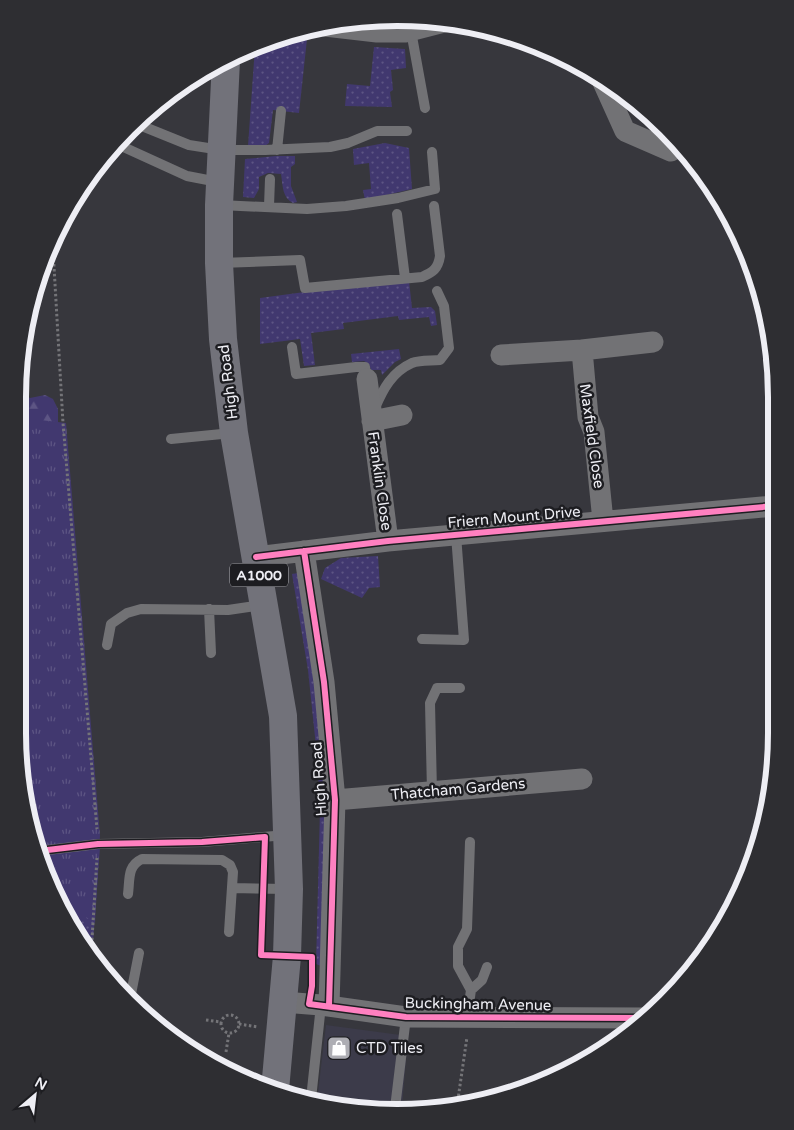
<svg xmlns="http://www.w3.org/2000/svg" width="794" height="1130" viewBox="0 0 794 1130" font-family="'Varela Round',sans-serif">
<defs>
<pattern id="grass-dots" width="8" height="8" patternUnits="userSpaceOnUse" patternTransform="scale(1.25)"><rect width="8" height="8" fill="#41386f"/><path d="M2 2h.1M6 6h.1" fill="none" stroke="#5d5584" stroke-width="1.8" stroke-linecap="round"/></pattern>
<pattern id="forest-firs" width="22" height="20" patternUnits="userSpaceOnUse" patternTransform="scale(1.25)"><rect width="22" height="20" fill="#41386f"/><path d="M5 1l3.5 6h-7zM16 11l3.5 6h-7z" fill="#5d5584"/></pattern>
<pattern id="park-tufts" width="24" height="20" patternUnits="userSpaceOnUse" patternTransform="scale(1.25)"><rect width="24" height="20" fill="#41386f"/><path d="M3 7l-1-3M5 7V3M7 7l1-3M15 17l-1-3M17 17v-4M19 17l1-3" fill="none" stroke="#5d5584"/></pattern>
</defs>
<rect width="100%" height="100%" fill="#37373d"/>
<path fill="#3c3b4a" d="M326 1025 408 1036 402 1107 348 1109 317 1101Z"/>
<path fill="url(#grass-dots)" d="M281 36 307 39 299 113 273 110 269 143 262 148 248 146 255 47Z
M374 47 405 49 406 68 391 70 393 90 390 92 392 107 345 106 347 84 370 86Z
M385 143 409 148 412 189 365 200 363 190 371 189 369 163 354 165 353 149Z
M276 156H295V164L291 167V186L297 202 293 203C282 197 283 186 281 174L268 173 259 177V189L254 198 243 197 245 159Z
M409 281 412 308 431 307 435 311 437 325 431 326 429 317 399 320 398 316 343 323 344 329 311 333 315 365 304 366 300 339 260 344V298L357 285Z
M399 349 401 359 395 362 382 375 381 370H371L369 364 364 361 352 362 351 354Z
M378 556 380 587 369 588 362 598 321 579 325 568 341 558Z
M298 573 313 669 326 808 321 966 316 964 320 809 317 756 308 670 292 574Z
M100 847 92 956 81 944 43 860Z"/>
<path fill="url(#forest-firs)" d="M24 395 30 398 45 395 53 399 58 409V422L23 441Z"/>
<path fill="url(#park-tufts)" d="M23 418 66 423 100 835 95 923 62 901 31 831 18 733Z"/>
<g fill="none" stroke-linecap="round" stroke-linejoin="round">
<path stroke="#747478" stroke-width="3" stroke-dasharray="2.5 2.5" stroke-linecap="butt" d="M53 249 63 423 97 829
M91 955 97 858
M221 1024a9 9 0 1 1 18 0a9 9 0 1 1-18 0Z
M206 1020 221 1022
M239 1024 258 1027
M226 1052 229 1033
M443 1105 455 1106
M457 1106 467 1037"/>
<path stroke="#727275" stroke-width="10" d="M411 31 425 108
M137 124 189 145 221 150H265L330 147 348 143 377 131H407
M119 145 187 176 218 182
M277 150 281 111
M220 205 307 209 346 206 398 198 435 189 432 152
M269 206 270 179
M397 214 405 278
M220 263 300 260 305 288 422 277C433 272 438 269 440 256L434 206
M292 347 296 374 356 367H365L367 379
M375 408C383 389 392 372 412 363 420 360 431 361 440 360L449 348 444 306 437 291
M171 439 232 433
M209 609 211 653
M422 639 464 640 456 535
M107 645 111 624 127 613 141 609 228 610 262 605
M432 792 430 703 437 688H460
M39 851 98 844 202 842 286 835
M232 888 288 889
M128 894C130 879 127 866 142 859L222 860 230 865 233 872 229 932
M471 990 482 980 487 967
M130 999 139 953
M467 1018 471 990 458 966V947L467 929 470 842
M311 1099 321 1005
M395 1108 406 1017"/>
<path stroke="#727275" stroke-width="21" d="M325 26 377 32H405L444 22
M602 80 625 131 671 151
M501 355 582 350
M367 379 388 541
M372 421 402 415
M603 521 594 432 588 417 582 350 653 342
M304 551 324 682 335 800 329 1006
M256 557 388 541 774 506
M335 800 582 779
M283 1002 321 1005 406 1017 647 1018"/>
<path stroke="#72727a" stroke-width="28" d="M226 60 219 205V263L223 339 234 433 283 716 289 889 287 956 275 1090"/>
<g stroke="#1d1d21" stroke-width="9">
<path id="cycleway" d="M304 551 324 682 335 800 329 1006
M256 557 388 541 774 506
M39 851 98 844 202 842 265 837 261 955 312 957V986L309 1004 406 1017 647 1018"/>
</g>
<use href="#cycleway" stroke="#ff80c0" stroke-width="6"/>
</g>
<defs>
<g id="shop-square" transform="scale(1.25)"><rect x="-9" y="-9" width="18" height="18" rx="4" fill="#aeaeb4" stroke="#1d1d21"/><path d="M-5-2.5h2.3a2.7 3.5 0 0 1 5.4 0H5L5.5 6h-11ZM-1.5-2.5h3a1.5 2.3 0 0 0-3 0Z" fill="#fff"/></g>
</defs>
<g fill-rule="evenodd">
<use href="#shop-square" x="339" y="1048"/>
</g>
<g text-anchor="middle" dominant-baseline="central" stroke-width="5" stroke-linejoin="round" paint-order="stroke">
<rect fill="#1d1d21" stroke="#afafb5" stroke-width="1" x="230" y="563.5" width="58" height="23" rx="4"/>
<g font-size="14" font-weight="bold" fill="#eeeef4">
<text x="259" y="575">A1000</text>
</g>
<g font-size="15" fill="#eeeef4" stroke="#1d1d21">
<text transform="translate(228 382) rotate(-97)">High Road</text>
<text transform="translate(592 436) rotate(82)">Maxfield Close</text>
<text transform="translate(380 481) rotate(82)">Franklin Close</text>
<text transform="translate(514 517) rotate(-5)">Friern Mount Drive</text>
<text transform="translate(319 779) rotate(-94)">High Road</text>
<text transform="translate(458 789) rotate(-5)">Thatcham Gardens</text>
<text transform="translate(478 1004) rotate(1)">Buckingham Avenue</text>
</g>
<g font-size="15" fill="#eeeef4" stroke="#1d1d21" text-anchor="start">
<text x="356" y="1048">CTD Tiles</text>
</g>
</g>
<path d="M0 0H794V1130H0ZM397 26H397A371 371 0 0 1 768 397V733A371 371 0 0 1 397 1104H397A371 371 0 0 1 26 733V397A371 371 0 0 1 397 26Z" fill="#2e2e32" fill-rule="evenodd"/>
<path fill="none" stroke="#eeeef4" stroke-width="6" d="M397 26H397A371 371 0 0 1 768 397V733A371 371 0 0 1 397 1104H397A371 371 0 0 1 26 733V397A371 371 0 0 1 397 26Z"/>
<g transform="translate(35 1095) rotate(28)" stroke="#1d1d21" stroke-width="4" paint-order="stroke">
<path d="M0-4L9 19L0 12L-9 19Z" fill="#eeeef4"/>
<text y="-8" font-size="14" font-weight="bold" text-anchor="middle" fill="#eeeef4">N</text>
</g>
</svg>
